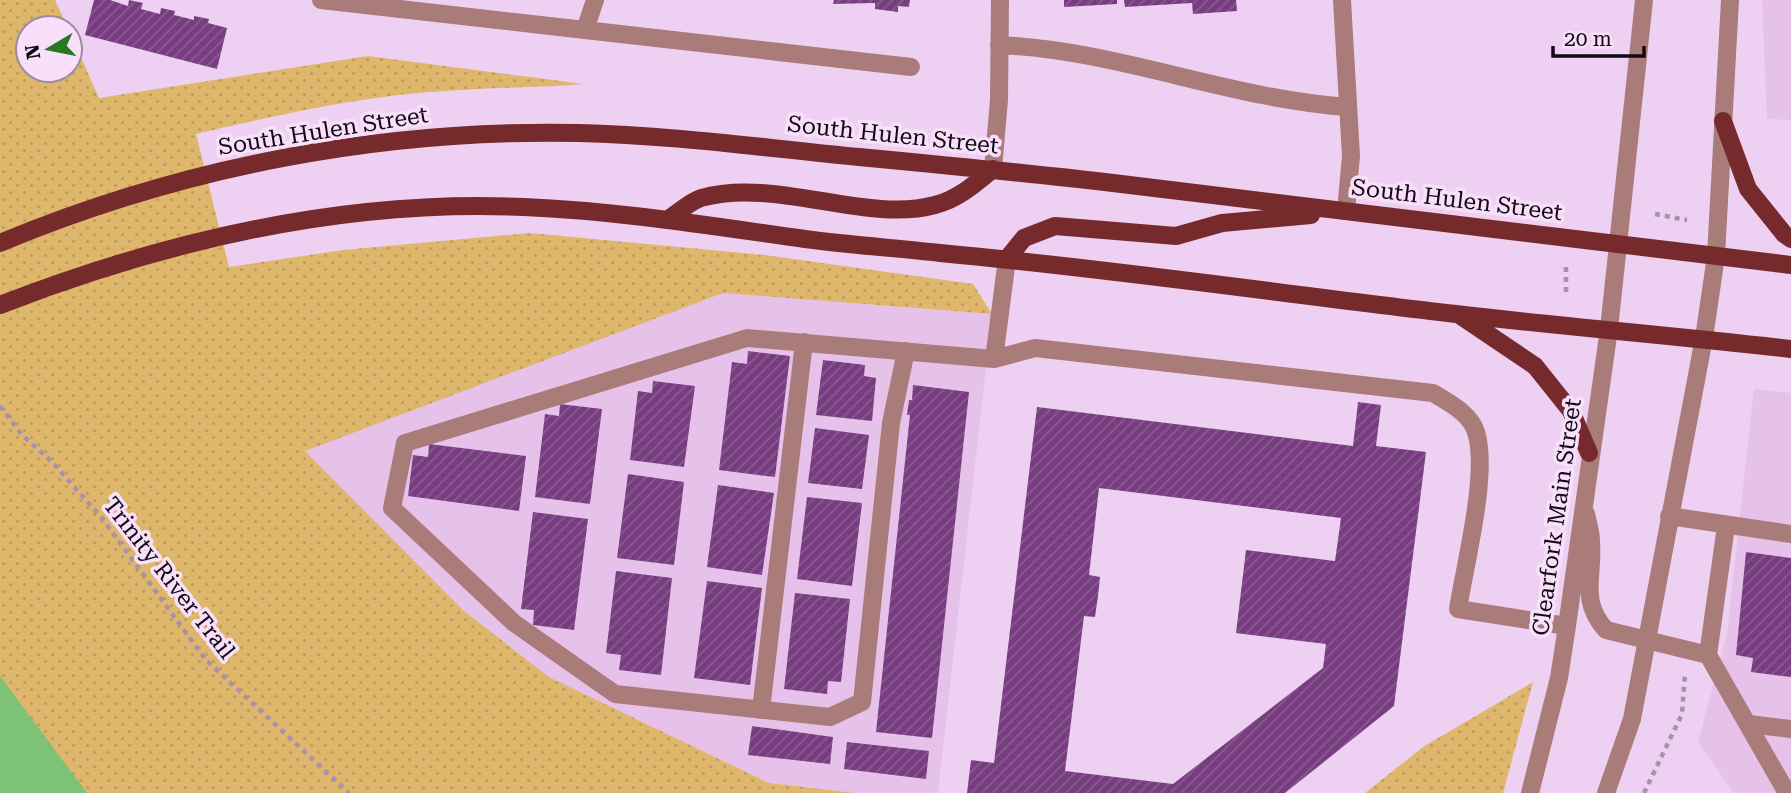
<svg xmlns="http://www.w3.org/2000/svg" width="1791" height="793" viewBox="0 0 1791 793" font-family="'Roboto Serif',serif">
<defs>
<pattern id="grass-dots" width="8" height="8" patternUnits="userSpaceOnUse" patternTransform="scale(1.75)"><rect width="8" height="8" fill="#dfb76c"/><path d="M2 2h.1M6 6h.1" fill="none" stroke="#be9c5d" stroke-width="1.8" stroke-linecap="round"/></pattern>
<pattern id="building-hatch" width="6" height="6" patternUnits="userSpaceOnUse" patternTransform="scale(1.75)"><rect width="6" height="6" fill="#783d81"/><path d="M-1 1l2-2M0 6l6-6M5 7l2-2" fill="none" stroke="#885b8f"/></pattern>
</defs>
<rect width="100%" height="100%" fill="#eed0f3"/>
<path fill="#e6c2eb" d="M1762 0H1791V120L1767 119Z
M723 293 992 314 938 793H856L769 783 549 677 464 611 304 450Z
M1754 389 1791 393V793H1734L1698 742 1727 634Z"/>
<path fill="url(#grass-dots)" d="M0 0H55L68 28H28V70H70V33L99 98 368 56 584 84C538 88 491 87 445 91 360 96 278 115 196 134L229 267 343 250 530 233 765 255 973 284 992 314 723 293 305 451 464 611 549 677 769 783 856 793H0Z
M1533 682 1503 793H1365L1423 747Z"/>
<path fill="#7ec277" d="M0 676 87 793H0Z"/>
<path fill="url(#building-hatch)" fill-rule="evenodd" d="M94 0H110L128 6 129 0 143 3 141 9 160 14 161 8 175 11 174 15 194 20V16L209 19 208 23 227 28 217 69 85 35Z
M834 0H910L909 7 898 6V12L875 9V3L833 4Z
M1064 0H1117V4L1064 7Z
M1124 0H1236L1237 11 1193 14 1192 3 1125 7Z
M748 351 790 356 775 477 719 470 732 362 747 364Z
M823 360 865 365 864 376 876 378 872 421 816 415Z
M653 381 695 386 684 467 630 460 638 391 652 393Z
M913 385 969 392 932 738 876 732 910 415H907L909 400H912Z
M1358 402 1381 405 1376 446 1426 452 1394 706 1285 793H967L971 760 994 763 1037 407 1353 446ZM1099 488 1341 518 1335 561 1246 550 1236 633 1326 644 1323 668 1173 784 1065 771 1084 616 1095 617 1098 596 1100 577 1089 575Z
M560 404 602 409 590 504 535 497 545 414 559 416Z
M815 428 869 435 862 489 808 483Z
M429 444 526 456 519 511 408 496 413 455 428 457Z
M628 474 684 482 674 565 617 558Z
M718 485 774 493 762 575 707 567Z
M807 497 862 503 852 586 797 579Z
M533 512 588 519 574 630 533 625 534 610 521 609Z
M1746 552 1791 558V677L1751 672 1753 658 1736 655Z
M616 571 672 578 661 675 619 670 621 655 606 653Z
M707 581 762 588 750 685 694 678Z
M795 593 850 599 841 682 828 681 827 694 784 689Z
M752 726 833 737 830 764 748 755Z
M847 742 929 751 926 779 844 769Z"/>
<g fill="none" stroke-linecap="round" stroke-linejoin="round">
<path stroke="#a891ac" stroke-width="4.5" stroke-dasharray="5 5" stroke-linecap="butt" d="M1655 214 1687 220
M1566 292V267
M0 406 22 435 53 463 101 517 206 660 349 793
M1644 793 1682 714 1685 674"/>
<path stroke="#a97c7a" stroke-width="18" d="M321 0 585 30 595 0
M1342 0 1351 156 1346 211
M585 30 911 67
M999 45C1118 50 1230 99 1348 107
M993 169 999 100 1000 0
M906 351 891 423 862 702 830 717 615 694 514 623 392 508 405 443 747 338 994 359 1007 259
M994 359 1035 348 1433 393C1449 403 1470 413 1476 432 1489 473 1465 564 1458 609L1567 626
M1586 514C1588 523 1591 532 1591 541 1594 577 1579 600 1606 630L1708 655 1787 793
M1669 516 1791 534
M1708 655 1726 526
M761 710 804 342
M1749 724 1791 729
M1530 793 1559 678 1567 626 1609 329 1644 0
M1606 793 1632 719 1704 338 1716 256 1730 0"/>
<path stroke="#762a2c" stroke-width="18" d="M1723 121 1748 189 1784 234 1791 239
M670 218C679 212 691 201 701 198 776 177 866 224 935 205 958 199 975 184 993 169
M0 243C182 167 380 129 578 133 672 135 765 148 859 157 944 165 1028 173 1113 183 1339 211 1565 239 1791 265
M1007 259 1024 238 1055 226 1176 236 1222 223 1311 215
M0 305C167 240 344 199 524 207 619 211 711 226 805 239 850 245 895 248 940 253 1113 269 1284 294 1456 314 1567 327 1679 336 1791 349
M1461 316 1535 366 1571 411 1589 453"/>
</g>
<g text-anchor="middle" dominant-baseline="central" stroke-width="7" stroke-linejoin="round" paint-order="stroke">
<g font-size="23" fill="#110813" stroke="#f8e0fb">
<text transform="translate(323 131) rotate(-9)">South Hulen Street</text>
<text transform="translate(893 135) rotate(6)">South Hulen Street</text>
<text transform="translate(1457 200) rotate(7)">South Hulen Street</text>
<text transform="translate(1557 517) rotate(-82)">Clearfork Main Street</text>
<text transform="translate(169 578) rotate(52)">Trinity River Trail</text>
</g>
</g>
<g transform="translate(49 49) rotate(260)"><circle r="33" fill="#f8e0fb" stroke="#9c8a9e" stroke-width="2"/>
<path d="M0-5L12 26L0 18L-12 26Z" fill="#287822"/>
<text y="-10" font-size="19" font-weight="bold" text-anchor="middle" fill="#110813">N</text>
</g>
<path d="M1553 46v10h91v-10" fill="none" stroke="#110813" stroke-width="3.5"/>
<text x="1564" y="46" font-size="21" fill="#110813" stroke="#f8e0fb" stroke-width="5" paint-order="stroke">20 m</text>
</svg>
